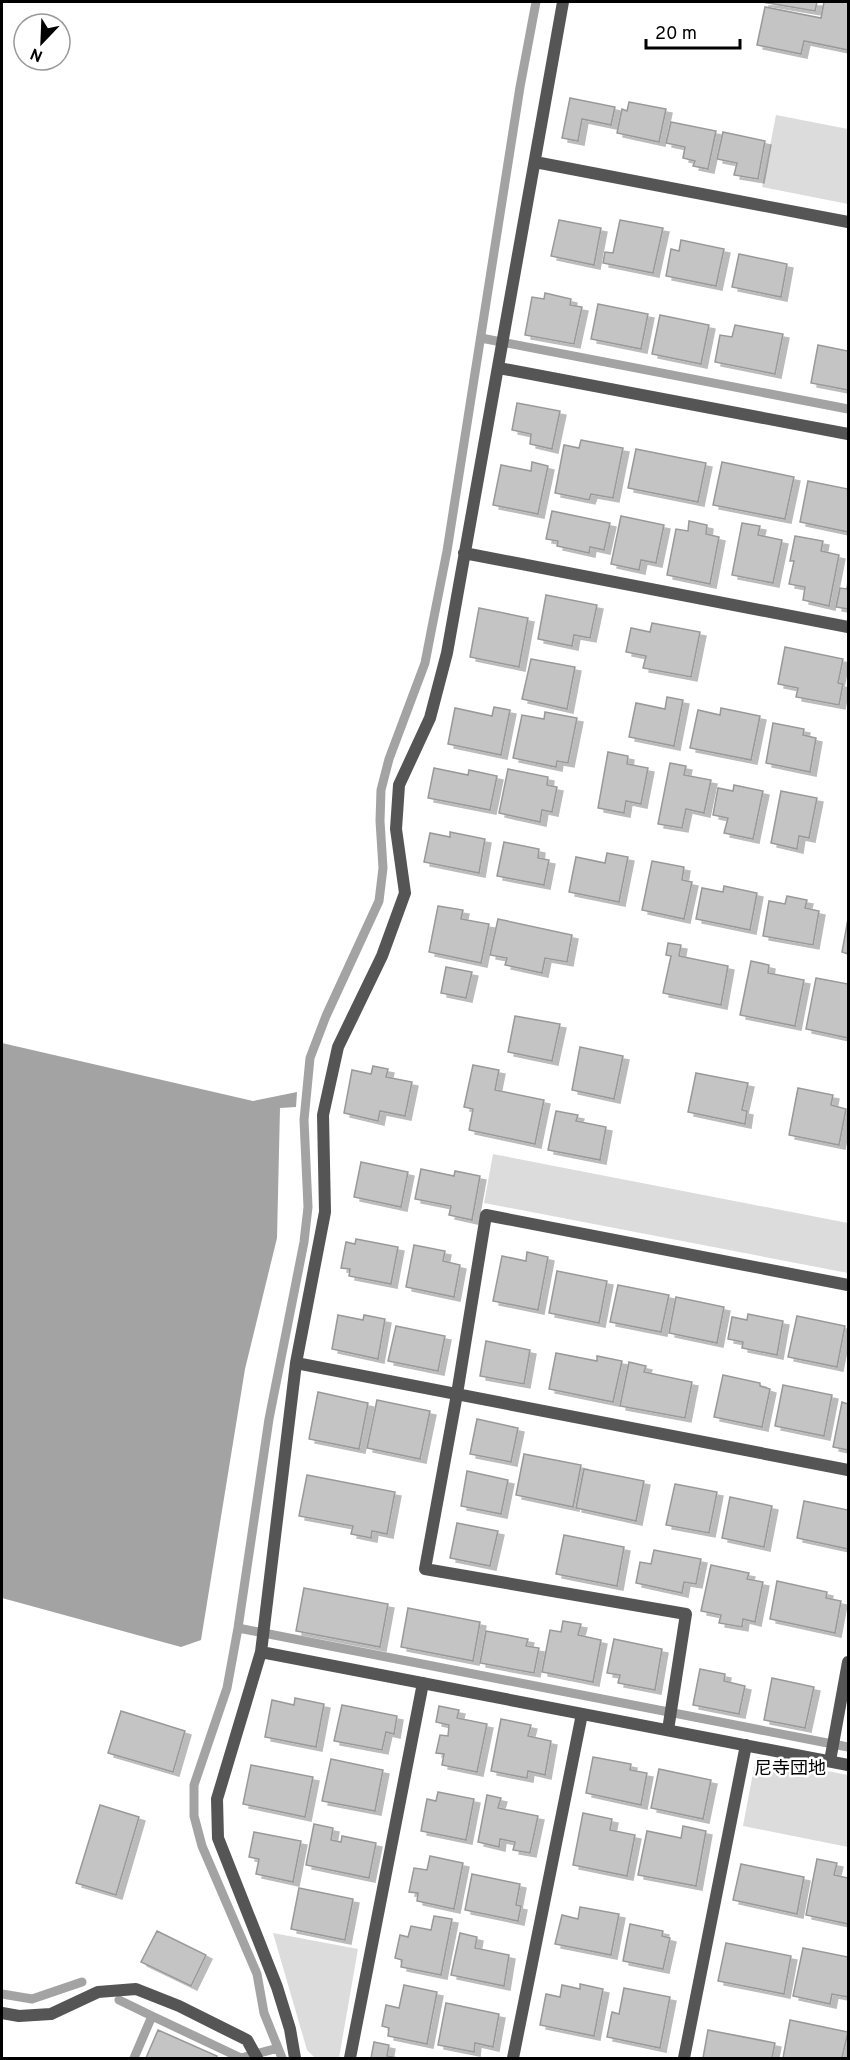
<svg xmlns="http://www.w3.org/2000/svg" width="850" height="2060" viewBox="0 0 850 2060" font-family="Overpass,'Noto Sans JP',sans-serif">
<defs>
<filter id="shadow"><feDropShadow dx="6" dy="4" stdDeviation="0" flood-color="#0004"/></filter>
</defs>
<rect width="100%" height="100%" fill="#fff"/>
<path fill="#dcdcdc" d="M776 115 848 129V204L762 187Z
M493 1154 848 1223V1273L484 1203Z
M756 1757 848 1775V1847L743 1826Z
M273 1933 358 1949 339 2058H315L307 2050Z"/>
<path fill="#a3a3a3" d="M2 1043 253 1101 297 1092 296 1107 280 1108 277 1238 245 1369 201 1640 181 1647 2 1598Z"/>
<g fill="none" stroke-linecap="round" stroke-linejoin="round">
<path stroke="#a3a3a3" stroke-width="9" d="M481 338 848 409
M238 1628 848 1747
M2 1994 32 1999 82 1982
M119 2000 152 2016
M134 2058 152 2016 241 2058 278 2048
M282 2058 264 2013 257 1974 202 1846 194 1816V1785L227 1688 238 1628 269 1419 304 1242 308 1207 304 1120 310 1058 326 1016 379 901 383 868 380 821 381 790 389 759 425 663 431 632 447 551 520 87 536 2"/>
</g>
<path fill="#c4c4c4" stroke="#999" stroke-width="1.5" filter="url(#shadow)" d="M762 2H817L815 11Z
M824 2H848V50L804 41 801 54 757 45 765 7 821 18Z
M570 98 615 107 611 125 582 119 578 141 562 138Z
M629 102 666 109 659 142 617 133 622 109 627 111Z
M671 122 716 131 708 169 693 166 695 161 683 158 685 147 666 143Z
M723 132 765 141 758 179 734 175 737 163 717 159Z
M559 220 601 228 594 265 551 256Z
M620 220 663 228 653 273 603 263 605 252 613 253Z
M681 240 724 249 716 286 666 276 671 249 679 251Z
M739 254 787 264 781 297 732 287Z
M545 293 571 299 570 305 582 307 574 344 525 335 532 297 544 299Z
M598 304 648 314 641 349 591 339Z
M660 315 709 325 701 364 652 354Z
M735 325 783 334 775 374 715 362 720 335 732 337Z
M818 345 848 351V390L811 383Z
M517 403 560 411 552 449 530 444 531 434 512 430Z
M581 440 623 448 613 498 591 494 589 500 555 493 564 445 579 448Z
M636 449 706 463 698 502 628 488Z
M532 462 548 466 538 514 493 505 501 465 531 471Z
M722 462 794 477 785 519 713 505Z
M808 481 848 489V532L800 522Z
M552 511 610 523 604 550 590 547 589 553 557 546 558 541 546 539Z
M621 516 664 525 656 563 641 560 639 570 611 564Z
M689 521 707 525 706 534 719 537 710 584 667 575 676 529 688 531Z
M742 523 760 526 758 535 782 540 773 583 732 575Z
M795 536 823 541 821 551 839 555 829 606 803 600 805 587 789 584 794 561H790Z
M848 581V609L836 607 840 588 847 589Z
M546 595 597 605 590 638 574 635 572 646 538 639Z
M479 608 528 618 519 667 470 657Z
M652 623 700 632 691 677 643 668 646 656 626 652 631 628 650 632Z
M785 647 843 659 838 683 843 684 839 705 796 697 798 688 778 684Z
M531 659 575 667 567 709 522 699Z
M667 697 683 700 674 746 629 737 636 703 665 709Z
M494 707 510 710 501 755 448 744 455 708 492 716Z
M721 708 760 716 751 760 690 748 698 710 720 715Z
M545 712 577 718 568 763 557 761 556 767 513 758 522 715 544 719Z
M773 723 804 729 803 735 816 738 810 772 766 763Z
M608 752 628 756 627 764 648 768 641 804 626 801 624 813 598 808Z
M670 763 686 766 684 775 711 780 704 813 686 809 682 828 658 824Z
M434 768 468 775 469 770 497 776 490 810 428 798Z
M508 769 548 777 547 785 557 787 552 812 542 810 540 822 499 813Z
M734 785 763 791 753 839 724 833 728 818 713 815 718 788 733 791Z
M781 791 817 798 809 838 799 836 797 849 771 843Z
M450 832 485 839 479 873 424 862 430 833 450 837Z
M504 842 539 849 538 858 549 860 544 885 497 876Z
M607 853 628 857 619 902 569 892 576 857 605 863Z
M652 861 684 867 682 880 692 882 684 919 642 910Z
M724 886 757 893 750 930 696 919 702 888 723 892Z
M787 896 807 900 805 908 819 911 813 945 763 936 769 901 785 904Z
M438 906 463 910 461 919 489 924 481 963 429 952Z
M498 919 572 935 567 962 545 958 542 973 505 965 507 958 490 955Z
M848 919V954L842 952Z
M668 943 681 945 679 956 728 966 721 1005 663 993 671 956 666 955Z
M751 961 769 965 768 973 804 980 795 1026 740 1015Z
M446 967 472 972 466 998 441 993Z
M816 978 848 984V1038L806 1029Z
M515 1016 560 1024 552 1061 508 1052Z
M580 1047 623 1056 614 1099 572 1090Z
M473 1065 499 1070 495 1090 544 1100 535 1144 469 1130 473 1109 464 1107Z
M373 1066 388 1069 386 1077 412 1082 405 1116 380 1111 378 1121 344 1113 352 1070 371 1074Z
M696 1073 748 1083 742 1110 747 1111 745 1124 688 1112Z
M798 1088 833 1095 831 1105 846 1109 839 1145 789 1135Z
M556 1111 578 1115 576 1121 606 1127 600 1160 548 1150Z
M361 1162 408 1172 401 1207 354 1197Z
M421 1169 454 1176 455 1171 480 1176 472 1220 449 1215 451 1206 415 1199Z
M356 1239 398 1247 391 1284 349 1276 350 1269 341 1268 346 1242 355 1244Z
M414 1245 445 1251 443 1261 460 1265 454 1297 406 1287Z
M527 1252 548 1257 538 1310 493 1301 502 1256 526 1261Z
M557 1271 607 1281 599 1323 549 1313Z
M618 1285 669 1295 661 1332 610 1322Z
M676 1297 724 1307 717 1343 669 1333Z
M748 1314 783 1321 777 1355 742 1348 743 1342 728 1339 732 1317 747 1320Z
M338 1315 363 1320 364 1315 385 1319 378 1359 332 1349Z
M797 1316 845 1326 837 1367 788 1357Z
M396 1326 445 1336 438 1371 388 1361Z
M486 1341 530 1350 524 1384 480 1376Z
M556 1353 597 1361V1356L622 1361 613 1402 549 1389Z
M629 1362 646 1366 644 1372 692 1382 685 1418 620 1406Z
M723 1375 760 1383V1386L770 1389 762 1427 714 1417Z
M783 1385 832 1395 824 1436 775 1426Z
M318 1392 368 1403 359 1449 309 1439Z
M377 1400 430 1411 420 1459 367 1448Z
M842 1402 848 1404V1450L833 1447Z
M477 1419 518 1428 511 1462 470 1454Z
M524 1454 581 1465 573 1507 516 1495Z
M584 1469 644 1481 636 1521 576 1508Z
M467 1471 508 1480 501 1514 461 1506Z
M307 1475 395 1492 387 1534 372 1531 371 1538 351 1534 353 1526 299 1516Z
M675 1484 717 1492 709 1533 666 1525Z
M730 1497 772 1506 764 1547 722 1538Z
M804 1501 848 1510V1549L797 1538Z
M457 1523 498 1531 490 1566 450 1558Z
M564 1535 624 1547 617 1586 556 1574Z
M654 1550 701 1559 696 1584 684 1582 682 1593 636 1583 640 1562 651 1564Z
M711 1565 749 1573 747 1579 763 1582 755 1622 743 1619 742 1627 719 1623 721 1615 701 1611Z
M777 1581 827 1592 826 1598 841 1601 835 1633 770 1619Z
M304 1588 388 1604 380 1647 296 1631Z
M408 1608 480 1622 473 1661 401 1647Z
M563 1621 581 1624 578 1635 601 1640 593 1682 542 1672 550 1630 561 1632Z
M486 1631 528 1639 526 1646 539 1648 534 1673 480 1663Z
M614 1639 662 1649 655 1690 618 1683 620 1675 607 1673Z
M700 1669 725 1674 724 1681 745 1686 739 1714 693 1705Z
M772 1678 814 1687 805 1728 764 1720Z
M295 1698 324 1704 316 1747 265 1737 272 1700 294 1705Z
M342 1705 397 1716 394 1734 386 1732 382 1750 334 1741Z
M439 1706 459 1710 457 1718 487 1724 477 1772 442 1765 444 1754 436 1753 440 1735 448 1736 449 1725 436 1722Z
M121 1711 185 1731 173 1772 108 1753Z
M501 1719 531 1725 528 1736 551 1741 545 1775 528 1771 527 1778 491 1771Z
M593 1757 631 1764 630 1770 647 1773 641 1805 586 1793Z
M331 1759 383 1770 375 1811 322 1801Z
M251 1765 313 1777 305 1817 243 1804Z
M659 1769 711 1780 703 1819 651 1808Z
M438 1792 474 1799 466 1840 421 1831 427 1799 436 1801Z
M487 1795 501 1798 498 1808 538 1816 530 1853 513 1850 515 1842 500 1839 499 1847 478 1842Z
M100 1805 139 1817 116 1895 76 1883Z
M583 1813 612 1819 610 1830 635 1835 627 1876 573 1865Z
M314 1824 333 1828 331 1840 341 1842 342 1836 376 1843 369 1878 306 1865Z
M683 1826 706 1831 696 1886 638 1875 647 1831 681 1838Z
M254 1832 301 1841 293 1882 256 1874 259 1859 249 1857Z
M430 1856 463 1863 454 1909 417 1901 418 1893 409 1892 414 1868 427 1870Z
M817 1859 837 1863 834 1875 848 1878V1924L806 1915Z
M741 1864 804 1877 797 1914 733 1900Z
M472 1874 520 1884 516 1905 521 1906 518 1921 465 1910Z
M299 1888 353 1899 345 1940 291 1929Z
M580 1907 619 1914 611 1955 555 1944 562 1915 578 1919Z
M434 1916 452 1919 441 1975 401 1967 402 1960 395 1958 400 1935 408 1937 411 1926 431 1930Z
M630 1924 663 1931 662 1936 670 1938 663 1969 623 1961Z
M157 1931 206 1955 191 1986 141 1962Z
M460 1933 477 1937 475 1948 509 1955 504 1986 451 1975Z
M726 1943 791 1956 784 1994 718 1981Z
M803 1948 848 1957V1997L832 1994 830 2004 793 1996Z
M580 1984 603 1989 594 2036 540 2025 546 1994 560 1997 562 1985 580 1989Z
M404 1985 437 1992 427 2044 388 2036 389 2028 382 2026 386 2005 399 2008Z
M624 1988 670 1997 660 2048 607 2037 612 2012 619 2014Z
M446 2003 499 2014 493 2047 475 2043 474 2052 438 2045Z
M790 2020 848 2032 842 2058H783Z
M158 2030 217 2056 216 2058H146Z
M708 2030 775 2043 772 2058H703Z
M374 2042 389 2045 387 2056 398 2058H371Z"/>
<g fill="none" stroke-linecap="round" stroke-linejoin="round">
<path stroke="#555" stroke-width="12" d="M535 162 848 222
M499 368 848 434
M464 553 848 627
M296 1363 848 1470
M261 1652 848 1765
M668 1730 686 1614 425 1569 457 1394 486 1215 848 1285
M830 1761 848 1662
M2 2013 19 2016 51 2014 98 1992 136 1989 179 2006 247 2040 257 2058
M295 2058 290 2029 277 1987 218 1838 217 1799 261 1652 296 1363 325 1212 323 1115 338 1047 382 956 405 893 396 829 399 785 430 718 447 653 563 2
M350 2058 423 1683
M513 2058 582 1714
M684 2058 746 1745"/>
</g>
<g text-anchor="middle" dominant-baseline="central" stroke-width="5" stroke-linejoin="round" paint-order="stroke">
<g font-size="18" fill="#000" stroke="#fff">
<text x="790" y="1769">尼寺団地</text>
</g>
</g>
<rect width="850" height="2060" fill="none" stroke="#000000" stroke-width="6"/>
<g transform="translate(42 42) rotate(203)"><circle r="28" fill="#ffffff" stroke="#999999" stroke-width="1.5"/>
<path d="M0-4.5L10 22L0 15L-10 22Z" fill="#000000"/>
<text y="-9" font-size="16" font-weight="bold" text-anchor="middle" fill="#000000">N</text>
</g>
<path d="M646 39v9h94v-9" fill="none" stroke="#000000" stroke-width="3"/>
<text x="655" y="39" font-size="18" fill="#000000" stroke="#ffffff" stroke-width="4.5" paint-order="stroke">20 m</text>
</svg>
